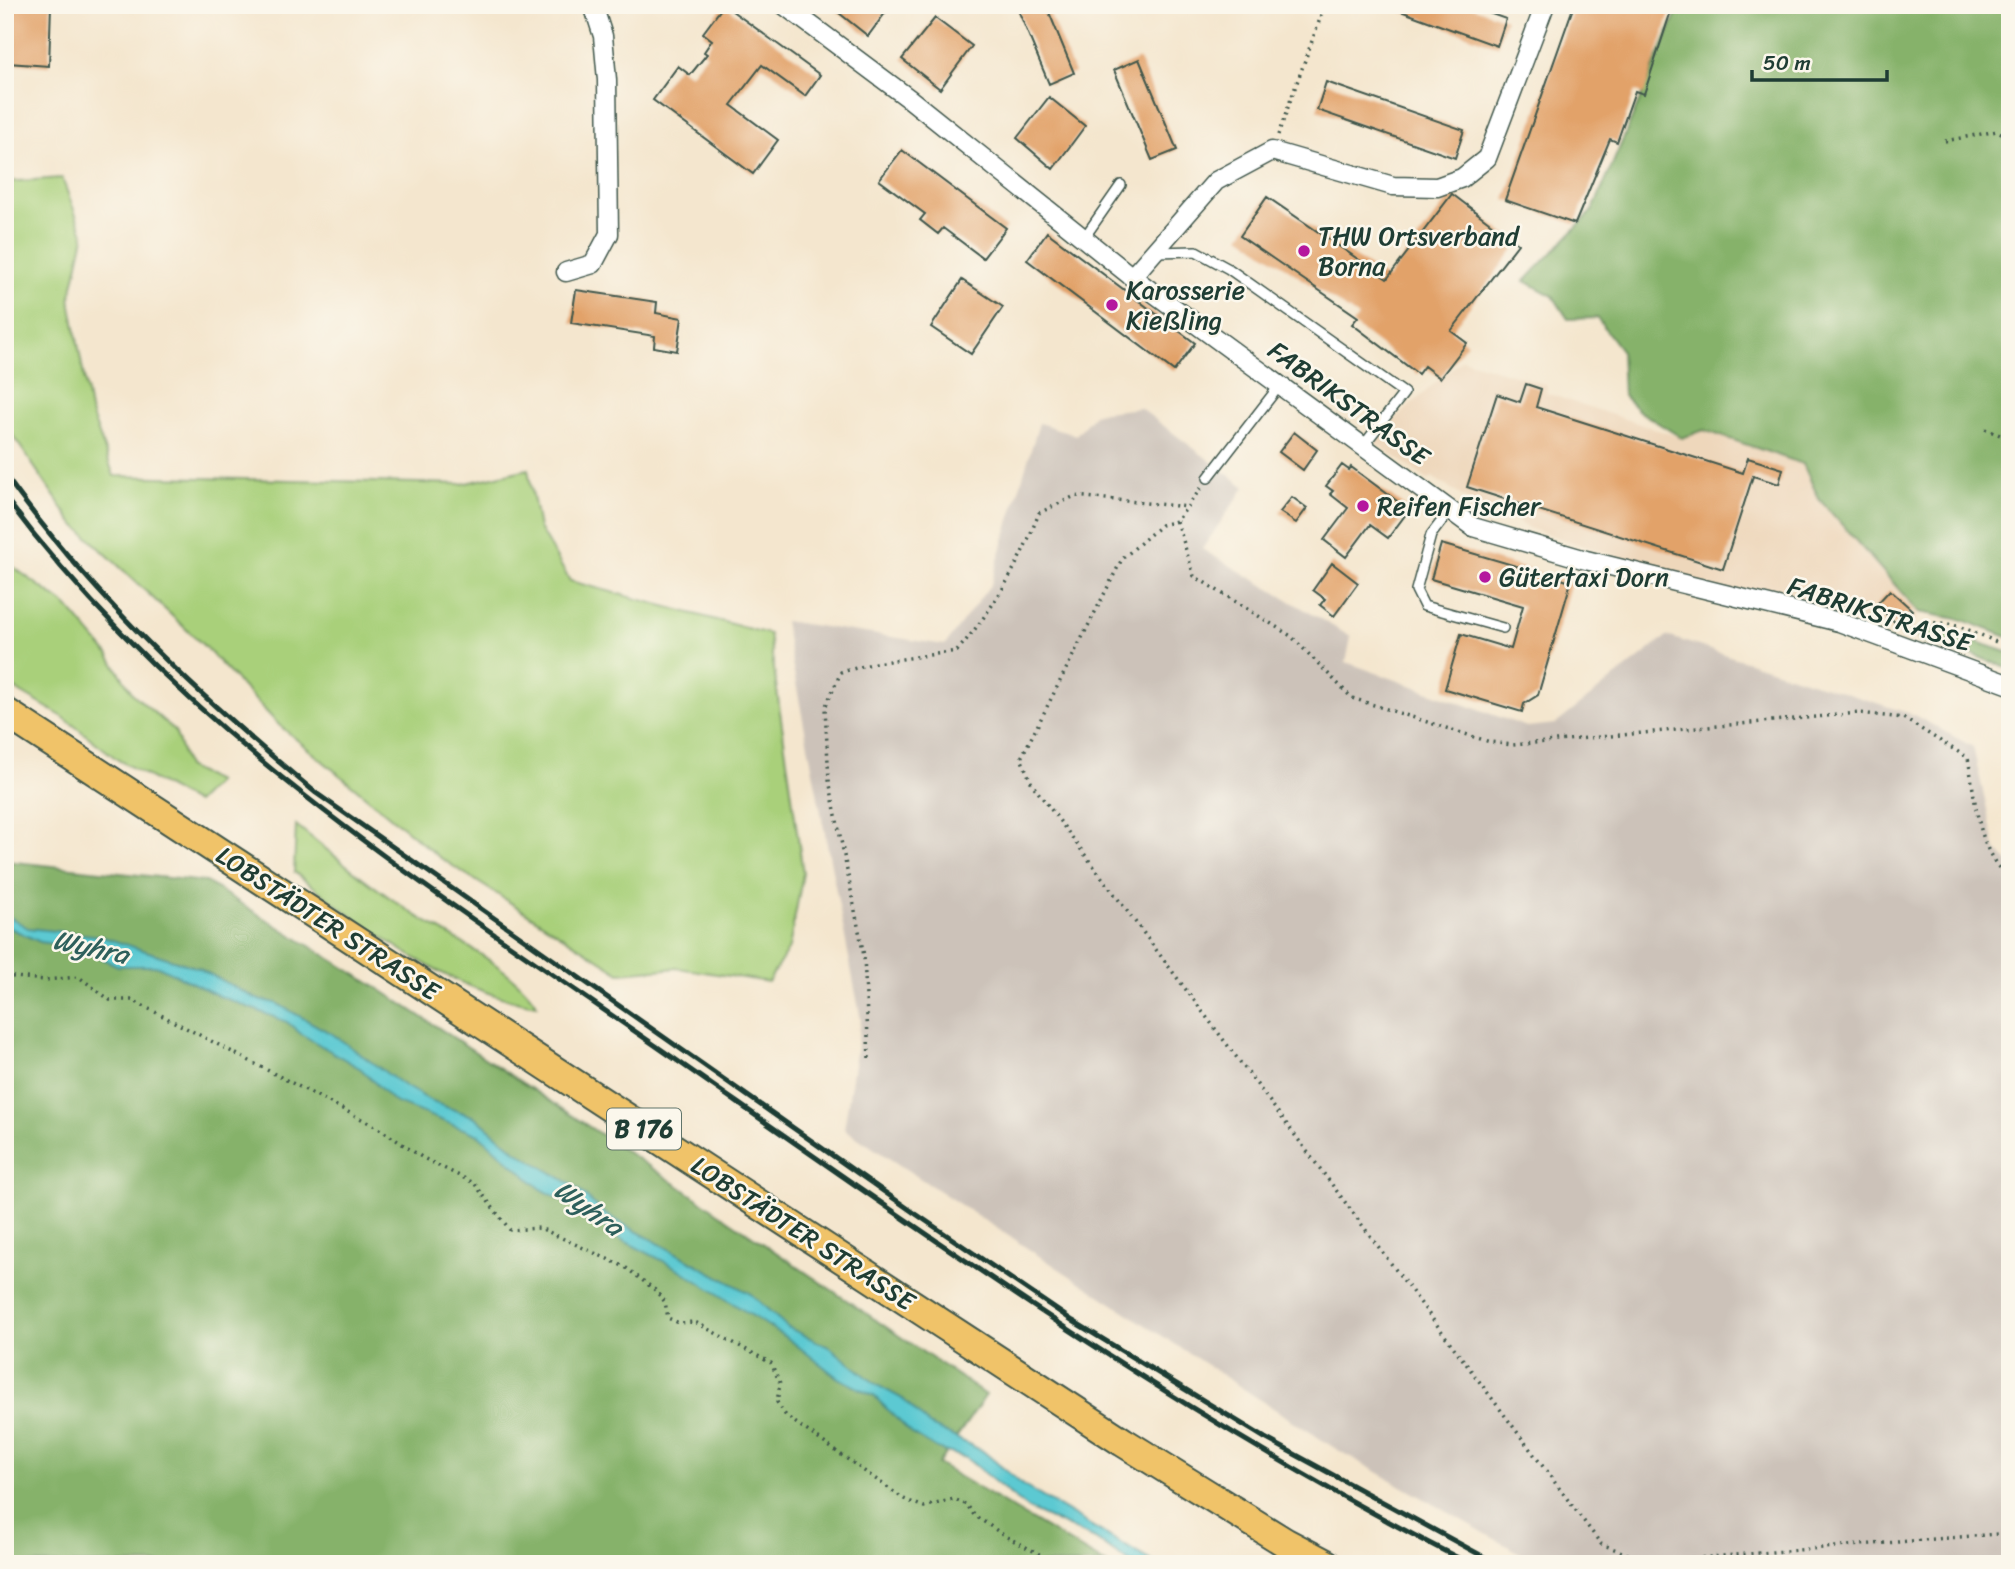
<svg xmlns="http://www.w3.org/2000/svg" width="2015" height="1569" viewBox="0 0 2015 1569" font-family="Sriracha,sans-serif">
<rect width="100%" height="100%" fill="#fbf7ec"/>
<filter id="ink" filterUnits="userSpaceOnUse"><feTurbulence type="fractalNoise" baseFrequency=".0143" numOctaves="2"/><feDisplacementMap in="SourceGraphic" scale="14" xChannelSelector="R" yChannelSelector="G"/><feConvolveMatrix kernelMatrix="1 2 1 2 8 2 1 2 1" color-interpolation-filters="sRGB"/></filter>
<filter id="wash" filterUnits="userSpaceOnUse"><feTurbulence type="fractalNoise" baseFrequency=".00686" numOctaves="4" result="noise"/><feDisplacementMap in="SourceGraphic" scale="28" xChannelSelector="R" yChannelSelector="G"/><feGaussianBlur stdDeviation="1.57" result="paint"/><feColorMatrix in="noise" values="0 0 0 0 0 0 0 0 0 0 0 0 0 0 0 0 0 1.4 0 .05"/><feComposite in="paint" operator="in"/></filter>
<g filter="url(#wash)">
<rect width="100%" height="100%" fill="#f4e6ce"/>
<path fill="#eed7bb" d="M1462 359 1547 385 1546 393 1682 438 1704 430 1803 464 1819 499 1919 612 1913 626 1899 634 1718 588 1525 527 1514 519 1481 508 1432 477 1428 480 1376 443 1392 422Z"/>
<path fill="#ccc2b9" d="M1140 408 1245 487 1202 549 1351 637 1346 662 1527 727 1556 724 1667 636 1914 715 1973 747 1996 850 2010 864V1564H1539L1333 1447 844 1129 861 1020 784 621 945 645 991 584 1039 423 1076 435 1096 413Z"/>
<path fill="#a9d07a" stroke="#648657" stroke-width="2" d="M62 178 84 236 70 300 90 410 114 476 462 484 528 469 539 528 570 581 769 634 803 873 789 948 768 982 678 968 620 973 439 857 279 725 203 645 72 522 5 424V182Z
M5 561 67 606 108 654 133 694 175 731 187 767 217 782 196 803 118 760 63 717 5 683Z
M296 825C330 852 363 880 399 904 439 933 511 963 537 1005 446 992 366 927 294 872Z"/>
<path fill="#86b26a" stroke="#52784f" stroke-width="2" d="M1680 5H2010V638L1963 620 1919 612 1819 499 1803 464 1704 430 1682 438 1639 411 1623 395 1621 350 1597 318 1568 319 1553 296 1525 281 1593 210Z
M1936 628 2010 653V669L1963 651 1920 642 1917 635Z
M5 861 206 882 381 990 667 1178 986 1395 938 1464 1106 1564H5Z"/>
<path fill="#5cc9d2" stroke="#3e8383" stroke-width="2" d="M5 914 28 928 100 936 198 968 257 999 276 1003 334 1035 403 1085 435 1103 475 1117 516 1151 574 1186 605 1214 751 1294 787 1327 831 1348 877 1385 903 1399 929 1425 983 1451 1024 1486 1156 1564H1132L1095 1539 1028 1509 966 1458 937 1449 911 1433 874 1396 838 1378 790 1340 679 1269 620 1239 588 1214 541 1189 479 1135 394 1102 361 1069 301 1034 287 1022 219 996 158 966H118L80 948 40 942 5 926Z"/>
<g id="blocks">
<path fill="#e2a269" d="M11 5H51L49 66 8 63Z
M724 5 820 75 805 96 762 65 731 105 778 140 753 174 653 100 678 66 690 75 707 54 704 52 712 40 703 33Z
M829 5H891L868 36Z
M1016 5H1046L1074 73 1049 84Z
M1384 5H1466L1506 19 1497 46Z
M1574 5H1646L1670 14 1644 94 1635 91 1617 142 1610 139 1575 224 1505 200Z
M935 18 972 46 940 89 902 59Z
M1139 59 1177 150 1152 160 1114 70Z
M1326 82 1464 130 1455 158 1317 110Z
M1049 97 1085 126 1053 169 1017 138Z
M902 150 1006 228 983 258 943 228 938 234 920 220 925 214 879 180Z
M1452 194 1518 244 1451 331 1467 343 1440 378 1424 366 1418 374 1352 324 1358 317 1240 236 1267 197 1387 279Z
M1047 232 1195 343 1174 371 1027 260Z
M962 280 1003 307 971 354 931 327Z
M576 290 657 302 656 313 682 318 677 351 654 347 655 336 571 323Z
M1526 384 1541 389 1536 407 1743 473 1748 458 1783 469 1779 484 1753 476 1723 569 1467 487 1497 394 1520 402Z
M1294 432 1317 450 1303 470 1279 452Z
M1342 465 1349 470 1351 467 1409 510 1388 538 1370 525 1346 557 1324 540 1348 508 1330 494 1333 491 1326 486Z
M1292 497 1307 508 1296 523 1280 512Z
M1441 544 1571 582 1538 695 1524 704 1522 712 1445 689 1461 634 1511 649 1523 606 1431 579Z
M1332 563 1358 583 1334 616 1320 605 1325 599 1313 590Z
M1890 590 1912 610 1898 625 1876 605Z"/>
</g>
</g>
<g filter="url(#ink)">
<use href="#blocks" fill-opacity="0" stroke="#3f564b" stroke-width="2"/>
<g fill="none" stroke-linecap="round" stroke-linejoin="round">
<g stroke="#3f564b" stroke-width="12">
<path id="service" d="M1084 238 1121 185
M1156 252 1196 251 1229 269 1404 393 1363 446
M1208 478 1280 385
M1450 510 1431 535 1416 590 1424 606 1503 628"/>
</g>
<g stroke="#3f564b" stroke-width="21">
<path id="minor" d="M784 5 911 100 1132 277 1473 527 1586 560 1839 622 2010 685
M566 272 593 264 609 234 607 80 603 36 593 5
M1132 277 1216 181 1272 151 1393 186 1437 187 1462 178 1487 158 1545 5"/>
</g>
<g stroke="#3f564b" stroke-width="32">
<path id="primary" d="M5 712 1123 1442 1286 1543 1326 1564"/>
</g>
<path stroke="#3f564b" stroke-width="3.5" stroke-dasharray="2 5" stroke-linecap="butt" d="M1278 135 1325 5
M1945 141 1997 131 2010 137
M1985 429 2010 439
M1201 488 1177 521 1161 525 1122 559 1021 758 1032 784 1601 1544 1648 1562 2010 1533
M1177 521 1194 576 1291 636 1352 698 1490 742 1513 745 1859 713 1903 718 1968 758C1975 794 1977 855 2010 878
M1908 631C1939 609 1980 636 2010 648
M5 976 45 980 79 977 110 1000H132L377 1127 423 1158 474 1183 510 1230 540 1228 625 1267 655 1290 665 1302 668 1318 679 1323 695 1322 771 1363 780 1383 777 1402 786 1416 904 1499 924 1507 954 1499 967 1505 974 1515 1005 1536 1058 1564
M869 1058 864 956 829 780 825 708 841 672 875 663 957 651C995 607 1018 567 1039 513L1075 496 1188 507"/>
<use href="#service" stroke="#fff" stroke-width="9"/>
<use href="#minor" stroke="#fff" stroke-width="18"/>
<use href="#primary" stroke="#f0c369" stroke-width="28"/>
<path stroke="#1f3d34" stroke-width="5" d="M5 475C92 597 201 698 316 793L913 1212 1073 1321 1265 1438 1497 1564
M5 497C185 739 439 894 682 1064 937 1242 1191 1424 1470 1564"/>
</g>
</g>
<g fill="#b5179e" stroke="#fbf7ec" stroke-width="2.5">
<circle cx="1304" cy="251" r="7"/>
<circle cx="1112" cy="305" r="7"/>
<circle cx="1363" cy="506" r="7"/>
<circle cx="1485" cy="577" r="7"/>
</g>
<g text-anchor="middle" dominant-baseline="central" stroke-width="5" stroke-linejoin="round" paint-order="stroke">
<rect fill="#fbf7ec" stroke="#61756b" stroke-width="2" x="607" y="1108.5" width="74" height="41" rx="5"/>
<g font-size="24" font-weight="bold" fill="#1f3d34">
<text x="644" y="1129">B 176</text>
</g>
<g font-size="26" fill="#1f3d34" stroke="#fbf7ec" text-anchor="start">
<text x="1318" y="236">THW Ortsverband<tspan x="1318" dy="30">Borna</tspan></text>
<text x="1126" y="290">Karosserie<tspan x="1126" dy="30">Kießling</tspan></text>
<text x="1377" y="506">Reifen Fischer</text>
<text x="1499" y="577">Gütertaxi Dorn</text>
</g>
<g font-size="26" fill="#1f3d34" stroke="#fbf7ec">
<text transform="translate(1349 403) rotate(36)">FABRIKSTRASSE</text>
<text transform="translate(1880 614) rotate(18)">FABRIKSTRASSE</text>
<text transform="translate(328 923) rotate(33)">LOBSTÄDTER STRASSE</text>
<text transform="translate(803 1233) rotate(33)">LOBSTÄDTER STRASSE</text>
</g>
<g font-size="28" font-style="italic" fill="#2e605c" stroke="#fbf7ec">
<text transform="translate(91 947) rotate(12)">Wyhra</text>
<text transform="translate(589 1208) rotate(35)">Wyhra</text>
</g>
</g>
<rect width="2015" height="1569" fill="none" stroke="#fbf7ec" stroke-width="28"/>
<path d="M1752 70v10h135v-10" fill="none" stroke="#1f3d34" stroke-width="3.5"/>
<text x="1763" y="70" font-size="21" fill="#1f3d34" stroke="#fbf7ec" stroke-width="5" paint-order="stroke">50 m</text>
</svg>
